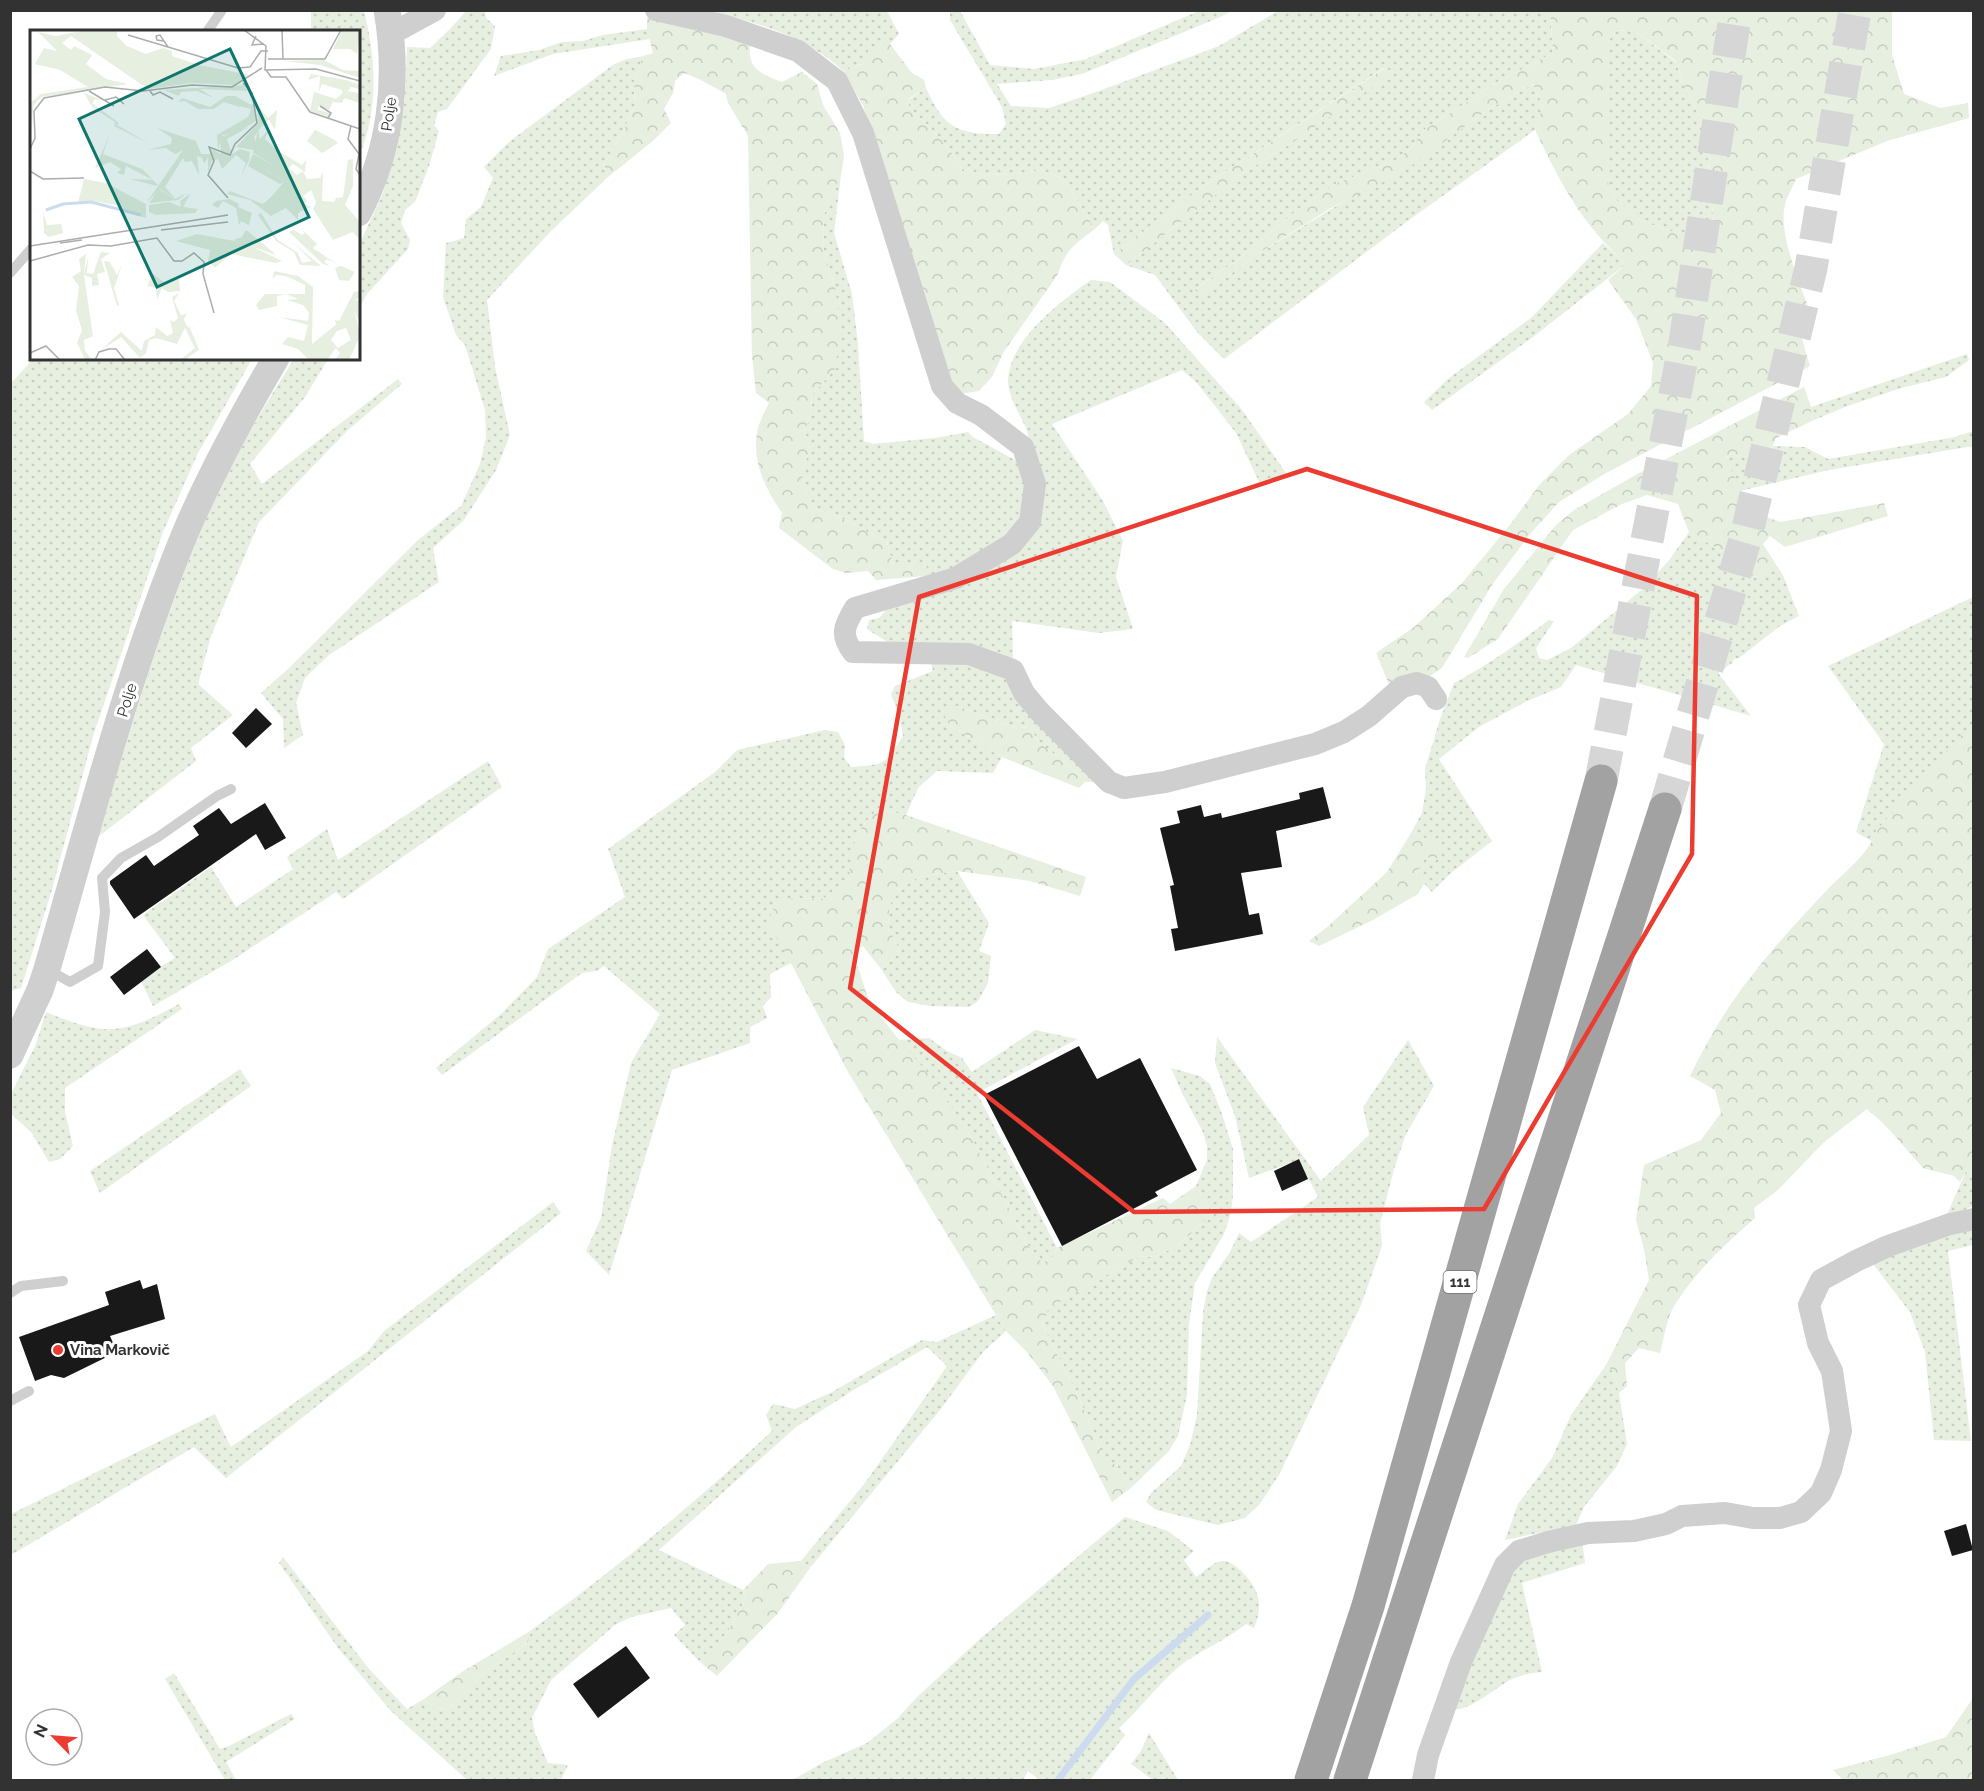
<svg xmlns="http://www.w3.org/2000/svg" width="1984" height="1791" viewBox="0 0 1984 1791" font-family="Raleway,sans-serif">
<defs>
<pattern id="grass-dots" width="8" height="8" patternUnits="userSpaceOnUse" patternTransform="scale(1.5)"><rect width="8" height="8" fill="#e6efe0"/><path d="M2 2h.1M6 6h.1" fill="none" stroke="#c6cdc1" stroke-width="1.8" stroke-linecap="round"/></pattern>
<pattern id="forest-crowns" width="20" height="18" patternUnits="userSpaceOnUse" patternTransform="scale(1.5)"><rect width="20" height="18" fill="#e6efe0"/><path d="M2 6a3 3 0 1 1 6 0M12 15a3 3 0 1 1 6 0" fill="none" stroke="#c6cdc1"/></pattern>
</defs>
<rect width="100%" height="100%" fill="#fff"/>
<path fill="url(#grass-dots)" d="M311 11H364C376 57 379 111 359 156L358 32 311 31Z
M466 11H485L486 18 495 26 491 49 447 109 438 112 434 125 439 131 429 166 415 202 405 210 401 223 410 240 408 249 367 294 359 308V245L383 193 397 147 405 98 407 47 430 48 451 28Z
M707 11H887L899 34 890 44H880L866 63 843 71C807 37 755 21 707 11Z
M950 11H960L990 65 1034 69 1086 59 1199 11H1232L1218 18 1082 74 1052 80 997 84 1011 106 1049 108 1099 91 1219 46 1278 11H1550L1553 53 1499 81 1424 130 1411 148 1393 162 1337 183 1296 211 1237 260 1196 289 1202 295 1262 251 1447 139 1486 111 1533 84 1543 106 1535 130 1409 220 1224 359 1197 332 1155 275 1126 265 1242 174 1301 137 1393 72 1384 68 1205 185 1114 254 1108 225 1103 221 1095 229 1064 179 1041 170 1016 174 982 175 961 168C948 144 929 126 909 108L908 100 926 88C943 127 958 135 999 134L1006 124 1002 107 950 20Z
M647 29 650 39 553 54 494 76 501 56 539 50 562 42 583 41 603 35Z
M1616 30 1636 32 1676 62 1685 87 1705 127 1713 216 1711 226 1700 235 1680 234 1641 221 1615 199 1607 181V43Z
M643 56 634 83 635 105 624 130 604 164 608 177 551 231 487 300 495 367 510 435 496 470 464 520 433 548 439 582 329 655 305 678 296 703 303 735 284 748 283 719 261 693 288 669 418 540 461 506 480 464 486 437 485 410 465 345 456 335 443 297 446 243 464 238 466 219 481 207 493 178 484 167 510 141 613 65 624 60Z
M841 175 834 233 852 294 858 344 864 441 873 444 935 438 968 432 973 437 1022 464 1029 513 978 562 926 576 893 565 887 542 841 518 813 508 801 474 810 449 805 431 811 412 812 395 835 369V287L824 251 823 217Z
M1603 243 1626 264 1533 337 1432 410 1424 402 1449 378 1532 317Z
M1091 280 1110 282 1165 323 1243 411 1288 476 1261 486 1236 433 1197 383 1182 370 1052 424 1103 501 1123 541 1116 577 1133 629 1099 633 1012 621 1013 658 1095 782H1085L1080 775 1039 742 1030 728 1009 726 957 706 950 726 1002 757 993 773 937 771 918 788 906 815 879 809C854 829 852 848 850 878L823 899 797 898 783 947 791 963 770 974 771 997 763 1006 767 1018 750 1027V1043L672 1070 609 1275 586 1251 601 1218 612 1145 631 1063 660 1014 604 966 597 971 582 973 442 1075 436 1068 502 1013 537 977 548 949 625 897 608 849 715 772 737 750 825 730 838 732 845 745 844 758 851 767C886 764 883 766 903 736L900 718 891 694 895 686 933 671 931 661 889 643 867 629 869 620 879 618 893 602 934 592 1042 511C1046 491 1037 477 1032 458 1029 450 1030 440 1027 431 1021 415 1008 398 1008 380 1010 339 1061 301 1091 280Z
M1967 354 1969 360 1946 377 1901 388 1845 407 1812 421 1811 407Z
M33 359H252L198 453 163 532 94 733 51 893 21 988 11 991 10 382 14 380Z
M294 359H328L305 397 250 464 262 484 398 379 402 384 347 431 259 522 211 636 198 684 233 715 191 748 196 761 98 837C129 734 159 630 201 531 226 471 259 414 294 359Z
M1973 431V446L1829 470 1740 491 1726 459 1731 453 1766 462 1773 446 1805 447 1828 459 1955 437Z
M1689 532 1727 554 1748 575 1758 577 1775 563 1783 575 1799 616 1780 626 1739 658 1734 659 1732 663 1718 673 1751 716 1576 665 1561 687 1525 702 1479 727 1439 759 1492 841 1451 873 1432 892 1416 875 1424 857 1442 845 1411 833 1422 813 1426 789 1425 769 1440 719 1454 683C1488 665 1518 643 1549 620L1554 621 1536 648 1539 658 1547 660 1571 648 1645 587 1670 559Z
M1973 597V724L1876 831 1873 842 1856 832 1884 744 1828 666Z
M488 761 502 787 343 899 336 892 231 961 153 1006 140 979 175 958 143 915 211 867 236 907 293 869 287 857 327 829 338 860Z
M957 871 989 923 979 951 991 956 988 983 978 1001 969 1007 930 1006 908 1002 896 992 881 969 900 951 888 926 890 904 902 886 919 877Z
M179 1004 182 1009 65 1088V1112L73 1146 60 1159 49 1162 31 1132 10 1113 11 1094 36 1044 46 1012C106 1037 122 1035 179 1004Z
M1035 1030 1077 1039 977 1093 1057 1248 1051 1260 1042 1262 1032 1252 970 1135 899 1040 929 1038 947 1051 962 1058 972 1072Z
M1217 1037 1321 1181 1369 1135 1363 1107 1408 1040 1434 1086 1406 1134 1394 1169 1380 1224 1382 1246 1361 1305 1279 1475 1259 1505 1245 1518 1218 1525 1156 1510 1146 1502 1151 1493 1181 1466 1190 1445 1197 1415 1203 1312 1207 1291 1212 1278 1230 1252 1239 1233 1251 1242 1318 1197 1299 1160 1249 1178 1235 1116 1215 1063Z
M1171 1068 1200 1076 1210 1084 1221 1111 1233 1149V1195L1231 1213 1224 1234 1195 1283 1189 1324 1187 1395 1178 1436 1169 1451 1132 1487 1117 1466 1103 1457 1080 1400 1042 1324 1048 1308 1140 1256 1155 1257 1180 1244 1207 1218 1209 1207 1196 1186 1207 1160V1146L1202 1130 1182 1093Z
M240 1069 251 1086 100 1193 90 1171Z
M1973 1168V1206L1945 1219 1967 1169Z
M553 1202 561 1213 226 1478 194 1447 11 1555V1514L215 1414 231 1447 368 1351 384 1331Z
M1973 1223V1245L1948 1251 1971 1441 1934 1440 1925 1352 1910 1312 1869 1259Z
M996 1315 1006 1331 983 1352 940 1410 810 1568 801 1561 865 1483 947 1366 927 1347 852 1391 796 1427 659 1550 743 1590 745 1600 727 1633 700 1662 674 1635 685 1625 671 1608 631 1617 615 1625 551 1680 532 1718 535 1733 548 1763 568 1765 561 1780H467L391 1711 338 1648 279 1563 283 1557 369 1669 407 1709 424 1699 435 1708 449 1709 486 1671 528 1643 530 1631C615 1570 696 1502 772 1431L766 1415 773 1404 795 1409 832 1392 922 1340 937 1342Z
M1606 1365 1613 1371 1619 1393 1627 1444 1617 1466 1584 1507 1576 1525 1505 1540 1518 1504 1552 1458 1571 1415Z
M1125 1517 1168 1531 1194 1551 1184 1560 1196 1577C1204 1572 1214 1560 1225 1561 1231 1562 1237 1567 1241 1571 1259 1588 1264 1605 1254 1628L1246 1624C1224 1642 1197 1651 1175 1670 1155 1688 1139 1710 1119 1728L1125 1735 1090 1780H1036L1037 1778 1028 1771 1023 1780H793L822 1763 867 1743 897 1719 917 1697 981 1638Z
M1582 1540 1585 1563 1522 1583 1542 1672C1530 1673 1521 1675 1510 1680 1495 1688 1468 1713 1452 1709L1515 1563Z
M174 1673 220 1749 229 1746 291 1714 295 1719 226 1762 236 1780H225L165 1679Z
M1149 1733 1178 1780H1153L1131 1764 1141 1751Z"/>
<path fill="url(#forest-crowns)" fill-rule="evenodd" d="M1550 11H1892V55L1904 94 1940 108 1968 103 1969 118 1887 141 1796 179C1793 187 1787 196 1785 205 1778 233 1799 280 1808 307L1795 315 1810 366 1606 473 1559 502 1530 534 1492 585 1442 668 1422 681 1393 694 1376 653 1414 627 1462 583 1509 526 1540 484 1569 455 1628 414 1651 386 1653 363 1636 319 1608 280 1626 264C1581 223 1561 184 1535 130L1543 106 1533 84 1486 111 1403 172 1331 208 1262 251 1202 295 1195 290 1237 260 1296 211 1337 183 1393 162 1411 148 1424 130 1499 81 1553 53ZM1616 30 1636 32 1676 61 1685 87 1705 127 1713 216 1711 226 1700 235 1680 234 1641 221 1615 199 1607 180V43Z
M647 18 692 27 750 42C747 69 759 73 782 82L802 72 817 84 823 105 840 133 844 156 841 175 823 217 824 251 835 287 841 331 835 369 812 395 811 412 805 431 810 449 801 474 813 508 841 518 887 542 893 565 927 564 926 576 876 580 868 571 846 573 833 569 779 528 782 513C766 490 752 462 757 433 758 423 765 412 769 403L756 393 752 356 748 136 728 103 726 94 699 79 684 73 675 81 673 93 664 109 671 123 654 140 608 177 604 164 624 130 635 105 634 83 643 56 653 53 647 29Z
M880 44H890L912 73 924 80 926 88 908 99 909 108C929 126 948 144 961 168L982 175 1016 174 1041 170 1064 179 1095 229C1076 243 1065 250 1058 274L1003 353 992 377 979 391 954 395 863 105 843 71 866 63 868 50Z
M1385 68 1394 72 1301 137 1242 174 1126 265 1114 254 1205 185Z
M1804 387 1811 407 1812 421 1776 438 1766 462 1731 453 1726 458 1744 498 1752 512 1781 522 1884 503 1888 516 1785 547 1770 536 1763 544 1775 563 1758 577 1748 575 1727 554 1689 532 1678 504 1647 495 1622 504 1573 530 1498 639 1468 658 1464 657 1504 589 1556 525 1574 510 1641 472Z
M957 706 1009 726 1030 728 1039 742 1080 775 1085 782 1079 788 1002 757 950 726 945 717V707Z
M1973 724V1168L1967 1169 1960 1182 1954 1176 1923 1168 1886 1126 1867 1109 1823 1143 1778 1190 1754 1208 1755 1218C1724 1245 1694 1273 1673 1308 1666 1321 1664 1339 1660 1353L1639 1348 1625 1363 1627 1386 1619 1393 1613 1371 1606 1365 1649 1280 1644 1249 1636 1220 1644 1165 1701 1140 1721 1113 1715 1090 1690 1076C1707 1041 1728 1005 1753 974 1775 945 1801 918 1826 891 1844 872 1868 856 1876 831L1953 744Z
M879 809 906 815 1086 877 1080 896 1030 881 957 871 919 877 902 886 890 904 888 926 900 951 881 969 863 946 853 952 869 1001 899 1040 936 1082 970 1135 1032 1252 1042 1262 1051 1260 1057 1248 1163 1198 1170 1204 1196 1186 1209 1207 1207 1218 1180 1244 1155 1257 1140 1256 1049 1308 1042 1324 1080 1400 1103 1457 1117 1466 1132 1487 1112 1502 1053 1386 1026 1351 1006 1331 996 1315 848 1072 783 948 767 923 776 903 797 898 823 899 849 878C852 848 854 829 879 809Z
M1411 833 1442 844 1440 858 1424 857 1416 875 1425 882 1418 894 1371 921 1319 946 1309 941 1326 928 1387 872Z
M801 1561 810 1568 778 1613 717 1676 700 1662 727 1633 745 1600 743 1590 768 1564Z
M530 1631 528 1643 486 1671 449 1709 435 1708 424 1699 462 1672Z
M1973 1698V1780H1843L1833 1770 1890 1755 1946 1737Z"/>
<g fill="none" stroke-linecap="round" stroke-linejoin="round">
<path stroke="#ccdcee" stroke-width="7" d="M1058 1780 1134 1679 1208 1615"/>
</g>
<path fill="#191919" d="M256 708 272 724 246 748 232 733Z
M1323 787 1331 818 1276 831 1282 867 1241 873 1249 915 1259 913 1263 934 1175 951 1171 929 1178 928 1170 886 1174 885 1160 828 1180 823 1177 811 1201 805 1204 817 1221 813 1222 818 1300 799 1299 793Z
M265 803 286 838 265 850 256 834 134 919 110 884V881L146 855 154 866 199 835 193 826 219 808 231 824Z
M147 949 161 967 124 995 110 977Z
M1079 1046 1097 1079 1140 1058 1197 1170 1155 1192 1158 1196 1062 1246 984 1095Z
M1299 1159 1308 1179 1282 1191 1274 1171Z
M140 1280 143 1289 157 1284 165 1319 110 1336 117 1352 64 1378 51 1375 35 1381 19 1337 109 1305 105 1292Z
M1966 1524 1973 1550 1952 1556 1944 1531Z
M626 1646 650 1678 598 1718 573 1684Z"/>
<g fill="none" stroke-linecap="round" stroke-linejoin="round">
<path stroke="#d6d6d6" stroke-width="33" stroke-dasharray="33 16" stroke-linecap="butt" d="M1601 781 1685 342 1736 10
M1665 809 1745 540 1811 268 1855 10"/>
<path stroke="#cfcfcf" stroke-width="10" d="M207 32 222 10
M10 273 32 248
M47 969 70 982 98 966 105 912 102 878 121 858 158 837 217 796 231 789
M10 1293 21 1286 63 1281
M10 1401 29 1391"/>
<path stroke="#cfcfcf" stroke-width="22" d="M656 10 726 26 798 51 837 81 863 133 942 386 957 403 981 415 1023 447 1035 484 1030 522 1012 544 956 578 855 608C844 626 840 635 853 652L969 654 1013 670 1024 693 1039 711 1109 782 1124 788 1165 782 1315 744 1344 732 1369 716 1402 687 1417 683 1428 687 1436 699
M391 34 435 10
M1423 1780 1428 1755 1461 1662 1505 1565 1519 1551 1548 1542 1588 1533 1634 1531 1666 1524 1682 1516 1725 1513 1753 1518H1780L1801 1512 1821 1493 1831 1470 1841 1431 1832 1371 1818 1343 1809 1305 1821 1280 1856 1261 1888 1246 1950 1224 1974 1219"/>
<path stroke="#cfcfcf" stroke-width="27" d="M358 213C391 150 399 79 387 10
M10 1055 40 990 47 969C89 824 127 675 184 536 210 474 242 416 276 358"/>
<path stroke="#a2a2a2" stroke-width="33" d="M1311 1780 1368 1606 1601 781
M1350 1780 1665 809"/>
</g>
<path fill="none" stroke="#ec3c31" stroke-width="4.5" stroke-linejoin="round" d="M1307 469 1697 596 1692 854 1484 1209 1134 1212 850 988 919 597Z"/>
<circle fill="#ec3c31" stroke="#fff" stroke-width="2" cx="58" cy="1350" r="6"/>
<g text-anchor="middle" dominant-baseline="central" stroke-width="6" stroke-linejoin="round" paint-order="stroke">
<rect fill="#fff" stroke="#707070" stroke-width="1.5" x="1443.5" y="1271" width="33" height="22" rx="4.5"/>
<g font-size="14" font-weight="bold" fill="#323232">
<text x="1460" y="1282">111</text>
</g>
<g font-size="15" fill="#323232" stroke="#fff">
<text transform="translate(389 114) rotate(-82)">Polje</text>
<text transform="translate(127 700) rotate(-73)">Polje</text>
</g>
<g font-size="15" font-weight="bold" fill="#323232" stroke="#fff" text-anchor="start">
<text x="70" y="1350">Vina Markovič</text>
</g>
</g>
<g transform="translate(30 30)">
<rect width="330" height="330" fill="#fff"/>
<path d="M57 0H87V6L97 16 116 24 133 18 142 21V26L169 35 220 45 203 55 162 53 118 59 41 6 32 13 41 20 44 16 62 25 56 34 76 49 98 54 11 67 3 76 2 98 0 73 11 64 58 57 30 40 5 34 14 18 27 21 8 2 26 6ZM312 0H330L327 24 320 19H303ZM294 30 313 40 330 41V48L290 35 255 31ZM213 55 218 61 170 59 184 68 167 61 151 62 149 66 133 60ZM315 61 330 63V73L314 68 312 73 303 72 299 80 288 76V80L300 83 299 87 280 81 284 62 306 69ZM54 63 75 71 65 69 62 73 89 93 87 95 120 114 84 96 85 92 63 78ZM196 66H205L221 75 209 77 194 72 184 79H168L155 71 148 72 152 68 180 77ZM227 75 238 88 247 80 245 100 239 90 233 96 228 93ZM219 97 197 109 202 124 210 119 220 122 219 130 211 146 216 133 206 125 192 139 188 129 182 131 178 142V128L174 133 172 128 153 120 145 124 136 118 117 120 141 114 142 108 127 98 166 111 171 124H180L181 119 191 124 190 107ZM228 99 230 109 238 100 235 109 248 121 272 135 276 130 275 142 263 134 259 138 269 147 257 152 230 136 254 152 250 154 218 136 223 124 248 138 223 123ZM285 100 305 110 308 113 292 123 277 111ZM80 104 73 124 112 139 128 155 127 156 100 149 123 150 96 136 94 145 87 143 91 139 80 132 65 138ZM54 149 76 153 116 174V188L87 180 91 176 63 171 48 173ZM129 159 145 169 157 163 148 170 119 173ZM161 163 153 177 168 179 165 183 126 185 119 182V175L139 172 151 177 150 171ZM200 169 209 174 208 177 222 183 219 195 211 191 209 195 206 178 197 173 193 171 188 178 182 175 186 171ZM13 182 17 195 31 194 33 203 19 207 14 203ZM231 183 248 210 268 223 272 233 282 231 261 211 291 236 270 235 264 222 246 211 228 185ZM216 200 236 216 246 225 203 210 212 207ZM264 200 272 205 275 202 287 214 283 218 307 234 297 229 294 232 300 236 293 234 259 202ZM74 231 80 232 87 245 92 235 84 258 89 275 87 276ZM330 261V267L324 271 330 270V293L325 282 319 293 306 295 305 290 309 291 324 262ZM91 302 112 321 110 328 91 307 71 320Z" fill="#e6efe0"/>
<path d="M281 44 316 50 330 55V59L321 57 313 67 312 60 292 54 289 62 290 46 278 50ZM225 74 226 91 206 103 192 105 188 120 187 105 218 87 221 79 210 76ZM228 93 232 96 224 107 227 116 224 120 206 117ZM153 120 167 125 169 145 162 131 155 132 153 128 135 157 146 169 130 159 117 172ZM323 129V156L315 175 330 192V210L323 202 303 210 283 179 286 172 281 160 273 166 277 170 275 174 281 177 268 183V190L256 178 241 186 220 170 197 164 200 161 233 174 242 166 254 152 223 131 257 152 273 141 277 149 290 148 293 142 292 171 304 172 306 168 313 167 318 130ZM167 204 215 213 252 231 246 233 201 224 185 238 178 231 180 220 146 211ZM71 222 80 223 71 229 75 242 67 244 69 255 62 256V248L54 245 63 306 54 310 55 321 62 330H55L47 313 52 300 46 281 49 256 42 247 51 241 49 229 56 224 54 244 58 227 57 243 63 244ZM311 236 325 242 319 251 309 250 305 238ZM244 241 268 246 283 257 282 314 308 293H319L325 282 330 306 319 330H305L310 323 306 318 297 330H279L268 319 252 314 258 307 274 311 278 295 249 287 278 291 279 283 273 275 257 270 268 269 256 264 247 266V276L229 280 226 275 235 264H275V255L256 246 246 245 243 249ZM316 298 321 310 308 318 301 310 307 301ZM123 244 137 254 149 248 150 261 138 262 132 258 127 270 126 258 117 256ZM149 263 144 271 151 285 157 284 154 289 156 295 159 298 171 292 160 298 169 320 154 330H150L165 318 155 298 147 314 126 308 119 310 116 323 110 328 114 311 125 305 126 297 137 306 143 303 140 290 144 292 148 288 142 267Z" fill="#e6efe0" fill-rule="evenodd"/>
<path fill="none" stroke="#ccdcee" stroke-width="3" d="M16 180 33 174 61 172 111 185"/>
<path fill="none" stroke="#adadad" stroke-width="1.5" d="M214 0 236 16 235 40 286 39 330 51M252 0 253 29M98 5 208 38 220 37 231 21H238M226 6 222 15 234 14M134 11 127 10 126 6 130 5 138 17M238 29H295L311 0M236 40 241 47H256L280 82 330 99M59 61 84 76M120 61 123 65 130 62 143 69M75 70 86 67 94 74M290 76 301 83 298 88M321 96 318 109 329 124 326 139 330 145M0 119 5 108 4 81 14 68 75 57 113 61 162 55 202 57 232 38M0 141 13 149 54 148M198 168 178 145 184 131 179 117 200 125 205 114 227 93 222 63 213 53M131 200 198 192M30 213 52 210M0 216 198 185M0 231 58 215 81 216 127 208 144 231H152L164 223 174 232 173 244 184 283M0 323 16 316 30 330M65 330 69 322 79 319H86L95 330"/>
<path fill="#0f766e" fill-opacity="0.15" stroke="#0f766e" stroke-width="3" d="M200 19 279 187 127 257 49 89Z"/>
<rect width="330" height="330" fill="none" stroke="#323232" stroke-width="3"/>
</g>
<rect width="1984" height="1791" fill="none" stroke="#323232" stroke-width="24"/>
<g transform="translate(54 1737) rotate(295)"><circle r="28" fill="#ffffff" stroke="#adadad" stroke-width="1.5"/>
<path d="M0-4.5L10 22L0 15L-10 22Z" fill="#ec3c31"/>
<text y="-9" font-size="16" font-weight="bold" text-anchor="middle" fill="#323232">N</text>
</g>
</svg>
